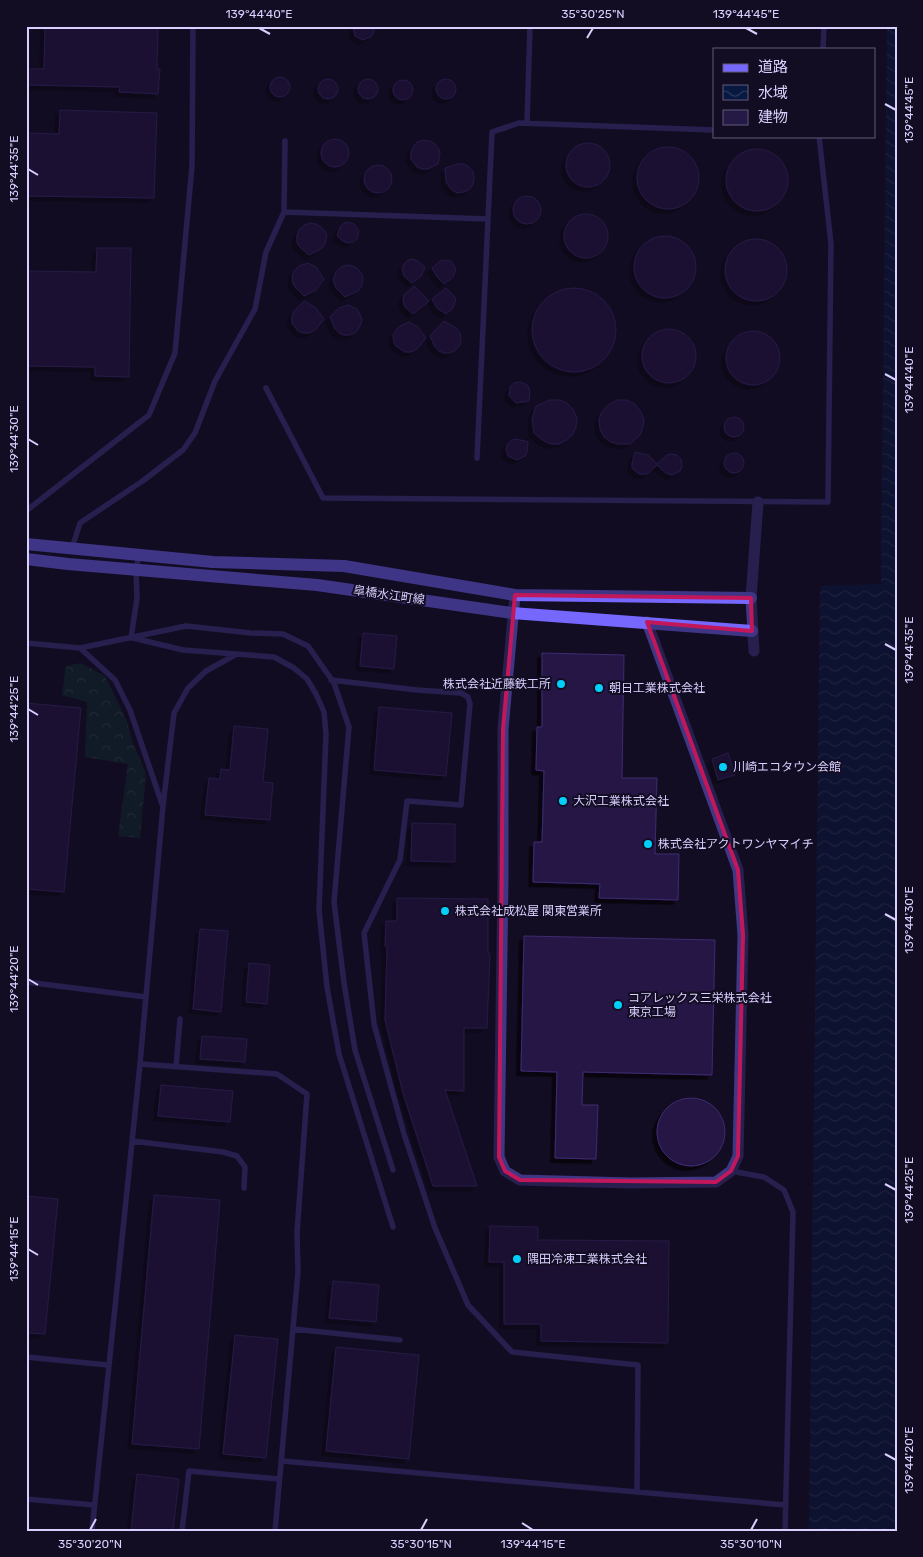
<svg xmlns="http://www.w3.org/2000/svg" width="923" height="1557" viewBox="0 0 923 1557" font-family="Rubik,'Noto Sans JP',sans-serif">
<defs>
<pattern id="forest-crowns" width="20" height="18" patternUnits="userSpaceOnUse" patternTransform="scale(1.25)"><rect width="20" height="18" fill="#102c2d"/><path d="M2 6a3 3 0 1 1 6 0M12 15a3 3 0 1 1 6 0" fill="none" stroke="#324a4c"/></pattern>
<pattern id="water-waves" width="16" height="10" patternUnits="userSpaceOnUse" patternTransform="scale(1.25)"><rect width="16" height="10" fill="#081941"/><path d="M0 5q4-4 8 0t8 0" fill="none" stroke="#2b395e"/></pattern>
<filter id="shadow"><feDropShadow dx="-4.5" dy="4.5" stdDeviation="0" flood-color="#0009"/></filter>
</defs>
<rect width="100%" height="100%" fill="#130d23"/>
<path fill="url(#forest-crowns)" d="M81 663 105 676 127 721 132 741 146 773 140 838 118 836 128 764 85 757 87 702 62 695 66 666Z"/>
<path fill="url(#water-waves)" d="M887 26H897V1531H809L820 586 881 584Z"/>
<path fill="#251945" stroke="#3e2a71" filter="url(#shadow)" d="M45 26H158L157 69H160L158 94 119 92 120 87 26 85V69H44Z
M353 26H376L372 36 363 40 355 36Z
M270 87a10 10 0 1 1 20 0a10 10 0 1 1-20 0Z
M358 89a10 10 0 1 1 20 0a10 10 0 1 1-20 0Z
M436 89a10 10 0 1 1 20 0a10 10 0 1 1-20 0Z
M318 89a10 10 0 1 1 20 0a10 10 0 1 1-20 0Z
M393 90a10 10 0 1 1 20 0a10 10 0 1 1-20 0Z
M60 110 157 113 154 198 26 196V133L59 134Z
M321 153a14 14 0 1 1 28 0a14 14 0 1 1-28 0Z
M424 140 430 141 435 144 439 149 440 154 438 164 428 169H422L417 167 411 159V152L413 147 417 142Z
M566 165a22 22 0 1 1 44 0a22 22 0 1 1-44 0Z
M637 178a31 31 0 1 1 62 0a31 31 0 1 1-62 0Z
M726 180a31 31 0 1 1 62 0a31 31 0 1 1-62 0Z
M458 164H464L469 167 473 172 474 178 473 184 469 190 463 192 457 193 452 190 446 182 445 168Z
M364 179a14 14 0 1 1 28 0a14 14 0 1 1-28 0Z
M513 210a14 14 0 1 1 28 0a14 14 0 1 1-28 0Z
M564 236a22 22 0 1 1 44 0a22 22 0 1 1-44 0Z
M348 222 354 224 359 231 357 239 353 242 348 243 343 241 337 236 340 227 344 223Z
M310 223 316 224 321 227 327 234 325 244 321 249 309 255 299 246 297 242V235L299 230 304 225Z
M634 267a31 31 0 1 1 62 0a31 31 0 1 1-62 0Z
M725 270a31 31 0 1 1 62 0a31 31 0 1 1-62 0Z
M97 248H131L129 377 95 376V367L26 366V271L96 272Z
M412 259 418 261 425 267 421 276 412 283 404 276 402 269 404 264 408 260Z
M445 260 451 261 456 269 453 277 444 284 437 277 432 268 440 261Z
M308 263 316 267 324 279 316 290 304 296 295 287 293 283 292 276 294 271 299 266Z
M347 265 353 266 358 269 362 274 363 279 362 286 358 291 345 297 336 288 333 280 336 272 341 267Z
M414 286 429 301 413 314 405 307 403 300 404 295Z
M532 330a42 42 0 1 1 84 0a42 42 0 1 1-84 0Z
M446 288 454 296 456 300 453 308 446 314 437 308 432 299Z
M304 301 316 308 324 319 315 330 309 333H303L298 331 292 323V316L294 311Z
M348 305 357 309 360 315 362 320 360 326 356 332 350 335H344L339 333 335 329 330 317 339 308Z
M444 321 456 328 460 333 461 339 460 345 456 350 450 353H444L439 351 435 347 430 336Z
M409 322 418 327 426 338 417 349 411 352H405L396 346 394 342 393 335 396 330 400 326Z
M642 356a27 27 0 1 1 54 0a27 27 0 1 1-54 0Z
M726 358a27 27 0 1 1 54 0a27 27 0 1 1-54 0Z
M519 382 525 384 528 386 530 391 529 401 516 403 509 396 510 387 514 383Z
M550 400H560L568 404 574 411 577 419 576 427 573 434 567 440 559 444H551L544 441 534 433 532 419 536 406Z
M617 400H626L635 404 641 412 644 420 643 427 640 435 630 444H618L611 442 604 437 600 429 599 419 602 412 608 405Z
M724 427a10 10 0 1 1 20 0a10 10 0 1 1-20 0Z
M517 439 528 442 527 452 525 456 517 460 508 456 506 449 508 444 512 440Z
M635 452 648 455 657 464 667 455 671 454 677 455 681 459 682 467 680 471 672 475 666 473 657 465 647 474H639L632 468V464Z
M724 463a10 10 0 1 1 20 0a10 10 0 1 1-20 0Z
M363 633 397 636 394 669 360 666Z
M542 653 624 655 622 778H657L655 854H679L678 900 599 898 600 884 533 882 534 842H542L544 771 536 770 537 727H542Z
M26 703 81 708 64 892 26 889Z
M379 707 452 713 446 776 374 770Z
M234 726 268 729 263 782 273 783 270 820 205 815 209 778 220 779 221 769 230 770Z
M728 753 735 775 718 780 712 759Z
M412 823 455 824V862L411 861Z
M397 898 488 899V953L490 954 487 1028H464V1091L445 1090 477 1186H433L403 1093 385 1020 387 946H385L386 921H397Z
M200 929 228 931 221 1012 193 1009Z
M524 936 715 940 712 1075 583 1072 582 1105H598L596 1159 555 1158 557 1072 521 1071Z
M249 963 270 965 267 1004 246 1002Z
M202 1036 247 1039 245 1062 200 1059Z
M161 1085 233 1091 230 1122 158 1116Z
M657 1132a34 34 0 1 1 68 0a34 34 0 1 1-68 0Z
M154 1195 220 1200 199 1449 132 1444Z
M26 1196 58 1199 45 1334 26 1333Z
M490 1226 538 1227V1240L669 1241 668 1343 541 1341V1324H504V1262H489Z
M333 1281 379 1285 376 1322 329 1318Z
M235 1335 278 1339 266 1458 223 1454Z
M336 1347 419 1355 409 1459 326 1451Z
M137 1474 179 1479 173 1531H131Z"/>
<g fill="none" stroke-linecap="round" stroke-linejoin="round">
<path stroke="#403784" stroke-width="5.5" d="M823 49 824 26
M527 123 530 26
M284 212 488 219
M266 388 323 498 828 502 831 244 819 136
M477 458 492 132 519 123 714 130
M26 511 149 415 175 353 192 166 193 26
M72 548 80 523 144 480 183 450 195 433 215 381 255 309 266 252 284 212 285 141
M131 638 137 598 136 570 139 555
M133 638 183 650 274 657 294 668 307 679 316 694 324 712 326 734 319 910 327 987 339 1054 393 1227
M26 643 80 648 186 626 251 633 283 634 308 646 334 683 349 727 334 902 344 983 355 1050 393 1170
M80 648 115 680 130 710 162 804
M331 680 417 690 461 693 468 697 470 704 461 805 407 801 400 860 364 933 374 1024 404 1134 435 1228 468 1305 512 1352 638 1365 637 1492
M26 982 146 997
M140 1064 277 1074 307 1094 297 1233 298 1272 275 1531
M176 1067 180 1019
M132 1141 223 1152 237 1156 245 1167 244 1188
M731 1171 764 1177 784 1190 793 1212 785 1531
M293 1329 400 1340
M26 1357 108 1365
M282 1461 786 1505
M26 1499 94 1505
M92 1531 140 1064 163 806 174 713 188 688 206 671 235 655
M182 1531 189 1471 279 1479"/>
<path stroke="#403784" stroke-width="11" d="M515 595 503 729V879L499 1157 505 1171 520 1180 631 1183 716 1182 731 1171 738 1156 743 935 738 870 647 622
M754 651 751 598 758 502"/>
<path stroke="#7667ff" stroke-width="12" d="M26 544 213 562 344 566 515 595 751 598
M26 559 68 564 317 585 512 613 752 631"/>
</g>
<path d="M0 0H923V1557H0ZM515 595 751 598 752 631 647 622 738 870 743 935 738 1156 731 1171 716 1182 520 1180 505 1171 499 1157 503 729Z" fill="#130d23" fill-opacity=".55" fill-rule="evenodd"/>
<path fill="none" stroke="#c2185b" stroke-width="4" stroke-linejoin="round" d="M515 595 751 598 752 631 647 622 738 870 743 935 738 1156 731 1171 716 1182 520 1180 505 1171 499 1157 503 729Z"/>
<path fill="none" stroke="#d9d0ff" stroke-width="2" d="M259 28 270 34M746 28 757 34M587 38 593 28M885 104 896 110M28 169 38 175M885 374 896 380M28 439 38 445M885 644 896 650M28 709 38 715M885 914 896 920M28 979 38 985M885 1184 896 1190M28 1249 38 1255M885 1454 896 1460M522 1523 533 1530M90 1530 96 1519M421 1530 427 1519M751 1530 757 1519"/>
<g fill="#00cffb" stroke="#130d23" stroke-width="2">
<circle cx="561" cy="684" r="5"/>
<circle cx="599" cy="688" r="5"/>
<circle cx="723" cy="767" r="5"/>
<circle cx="563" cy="801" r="5"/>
<circle cx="648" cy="844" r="5"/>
<circle cx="445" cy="911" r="5"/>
<circle cx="618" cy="1005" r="5"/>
<circle cx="517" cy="1259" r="5"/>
</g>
<g text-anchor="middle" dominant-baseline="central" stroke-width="4" stroke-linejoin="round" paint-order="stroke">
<g font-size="12" fill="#d9d0ff" stroke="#130d23">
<text transform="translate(389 595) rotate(8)">皐橋水江町線</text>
</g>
<g font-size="12" fill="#d9d0ff" stroke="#130d23" text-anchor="start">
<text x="551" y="684" text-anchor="end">株式会社近藤鉄工所</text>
<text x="609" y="688">朝日工業株式会社</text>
<text x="733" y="767">川崎エコタウン会館</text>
<text x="573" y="801">大沢工業株式会社</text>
<text x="658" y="844">株式会社アクトワンヤマイチ</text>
<text x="455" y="911">株式会社成松屋 関東営業所</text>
<text x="628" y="998">コアレックス三栄株式会社<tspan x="628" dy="14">東京工場</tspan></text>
<text x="527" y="1259">隅田冷凍工業株式会社</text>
</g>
</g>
<rect width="923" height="1557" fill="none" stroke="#130d23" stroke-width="55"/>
<rect x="713" y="48" width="162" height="90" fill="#130d23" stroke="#625b7b"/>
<rect x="723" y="64" width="25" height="8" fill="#7667ff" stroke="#625b7b"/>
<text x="758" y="72" font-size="15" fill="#d9d0ff">道路</text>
<rect x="723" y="85" width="25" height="15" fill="url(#water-waves)" stroke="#625b7b"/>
<text x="758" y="98" font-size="15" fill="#d9d0ff">水域</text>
<rect x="723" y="110" width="25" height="15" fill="#251945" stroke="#625b7b"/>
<text x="758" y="122" font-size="15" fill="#d9d0ff">建物</text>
<rect x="28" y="28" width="868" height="1502" fill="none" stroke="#d9d0ff" stroke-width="2"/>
<g font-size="12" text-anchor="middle" fill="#d9d0ff">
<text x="259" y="18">139°44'40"E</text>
<text x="593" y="18">35°30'25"N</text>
<text x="746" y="18">139°44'45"E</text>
<text transform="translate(909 110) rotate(-90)" y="4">139°44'45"E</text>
<text transform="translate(14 169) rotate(-90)" y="4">139°44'35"E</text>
<text transform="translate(909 380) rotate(-90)" y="4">139°44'40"E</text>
<text transform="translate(14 439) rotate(-90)" y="4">139°44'30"E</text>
<text transform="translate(909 650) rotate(-90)" y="4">139°44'35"E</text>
<text transform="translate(14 709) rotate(-90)" y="4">139°44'25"E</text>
<text transform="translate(909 920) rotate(-90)" y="4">139°44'30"E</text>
<text transform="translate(14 979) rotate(-90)" y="4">139°44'20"E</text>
<text transform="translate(909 1190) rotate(-90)" y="4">139°44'25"E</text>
<text transform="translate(14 1249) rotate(-90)" y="4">139°44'15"E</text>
<text transform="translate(909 1460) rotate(-90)" y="4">139°44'20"E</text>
<text x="90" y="1548">35°30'20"N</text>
<text x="421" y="1548">35°30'15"N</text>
<text x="533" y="1548">139°44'15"E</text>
<text x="751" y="1548">35°30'10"N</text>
</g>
</svg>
